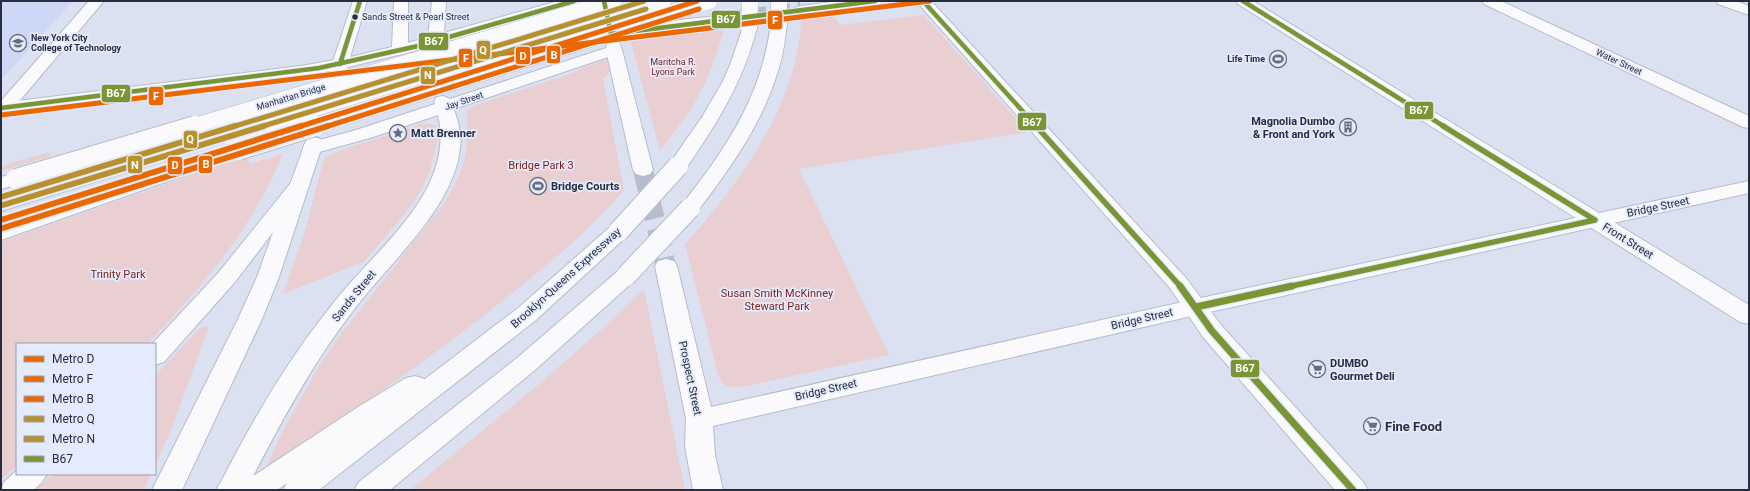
<svg xmlns="http://www.w3.org/2000/svg" width="1750" height="491" viewBox="0 0 1750 491" font-family="Roboto,sans-serif">
<rect width="100%" height="100%" fill="#dbe1f0"/>
<path fill="#ccd8f5" d="M1 1H73L1 80Z"/>
<path fill="#e9cfd2" d="M924 15 1028 132 799 169 889 355 742 387C730 388 722 387 718 374L685 244C739 184 798 104 801 20L834 16 840 25Z
M726 24C720 41 716 59 708 76 697 104 678 128 660 151L630 39 643 35Z
M606 60 610 71 603 79 624 190C591 229 550 263 511 294 433 357 350 414 266 468L282 432 322 361 344 330 443 205C455 186 466 164 467 141 468 134 466 115 468 110L476 105 576 72 583 67Z
M420 124H430L438 127 439 132 430 171 423 187 411 206 364 262 283 294 304 234 324 159 333 153Z
M49 152 51 156 1 171V166Z
M283 153C255 225 201 289 147 344H17V466L1 480V242L245 156 251 164Z
M644 289 685 490H410L538 385 619 314Z
M203 327H207L208 329 173 425 155 466V376L198 330Z
M53 474H151L144 490H36Z"/>
<g fill="none" stroke-linecap="round" stroke-linejoin="round">
<path stroke="#b7bdcd" stroke-width="16" stroke-dasharray="16 8" stroke-linecap="butt" d="M727 19 801 10
M618 33 669 26"/>
<path stroke="#b7bdcd" stroke-width="20" stroke-dasharray="20 10" stroke-linecap="butt" d="M643 170 666 266"/>
<g stroke="#b7bccb" stroke-width="2">
<path id="street" d="M89 1H104L10 112 1 113V101Z
M353 1H367L348 64 346 67 340 69 334 67 332 64Z
M432 1H446L444 33 558 1H581L579 4 400 55 394 53 392 50 394 47 428 37Z
M839 1H882L880 4 875 5 801 14 796 13 794 10 796 7 801 6Z
M1482 1H1501L1749 116V128L1743 127 1484 4Z
M1716 1H1736L1749 6V15L1718 4Z
M727 15 732 16 734 19 732 22 669 31 664 29 661 26 664 23 669 21Z
M614 45 620 47 622 50 653 170 650 174 643 176 636 174 633 170 606 50 608 47Z
M1749 181V193L1196 315 713 426 715 455 723 490H693L685 446 686 419 655 266 658 261 666 259 674 261 677 266 711 407 1196 299Z"/>
</g>
<g stroke="#b7bccb" stroke-width="2">
<path id="secondary" d="M394 1H408V50L406 53 340 69 334 67 332 64 334 61 392 47Z
M916 1H931L1186 278 1221 325 1363 482 1368 490H1335L1203 337 1170 288Z
M1236 1H1253L1749 305V324L1740 322 1238 4Z
M613 40 619 42 622 50 620 53 454 109C458 122 462 135 460 148 455 201 401 253 368 292 352 311 337 332 323 353 294 397 270 443 246 490H218L217 488 222 480C247 431 274 384 306 339 320 320 335 300 351 282 392 236 454 183 438 115L370 138 312 154 305 152 303 148 305 144 356 130 435 104 434 101 437 97 443 96 450 99 606 48 607 42Z
M238 144 245 146 248 150 245 154 1 240V227Z"/>
</g>
<g stroke="#b7bccb" stroke-width="2">
<path id="primary" d="M340 59 346 61 348 64 347 71 345 75 339 76 333 75 331 71 301 76 1 113V103L301 66Z
M229 128 236 130 238 134 236 138 1 211V198Z
M314 137 321 139 323 143 279 277 262 319 182 490H152L238 319 257 277 305 143 307 139Z
M16 173 23 175 26 179 23 183 1 189V177Z"/>
</g>
<g stroke="#b7bccb" stroke-width="2">
<path id="highway" d="M779 18 784 20 787 23C785 40 783 58 777 74 761 126 729 170 697 212L690 214 683 212 680 208C690 193 702 179 713 163 744 119 764 77 771 23L774 20Z
M749 22 754 24 757 27C744 81 716 125 685 170L678 172 671 170 668 166 702 117 722 83 730 65 744 24Z
M300 178 307 180 310 184 235 282 164 362 155 365V344H152L219 272 293 180Z
M618 226 626 227 629 232 626 237 536 320 319 490H283L287 483 277 490H239L244 482 358 407 406 378 415 376 425 379 518 308 610 227Z
M626 269 634 271 637 276 634 281 535 370 390 490H354L359 482 517 358 618 271Z
M17 470V474H47L42 482 34 490H1L4 482Z"/>
</g>
<use href="#street" fill="#fafafd" fill-rule="evenodd"/>
<use href="#secondary" fill="#fafafd" fill-rule="evenodd"/>
<use href="#primary" fill="#fafafd" fill-rule="evenodd"/>
<use href="#highway" fill="#fafafd" fill-rule="evenodd"/>
<g stroke="#b7bccb" stroke-width="17" stroke-linecap="butt">
<path id="secondary-bridge-far1" d="M312 127 709 1"/>
</g>
<g stroke="#b7bccb" stroke-width="22" stroke-linecap="butt">
<path id="secondary-bridge" d="M238 150 315 126"/>
</g>
<g stroke="#b7bccb" stroke-width="17" stroke-linecap="butt">
<path id="primary-bridge-far1" d="M192 127 613 1
M253 127 663 1"/>
</g>
<g stroke="#b7bccb" stroke-width="22" stroke-linecap="butt">
<path id="primary-bridge" d="M229 134 256 126
M16 179 195 126"/>
</g>
<g stroke="#b7bccb" stroke-width="17" stroke-linecap="butt">
<path id="highway-bridge-far1" d="M779 1V23
M749 27 750 3"/>
</g>
<g stroke="#b7bccb" stroke-width="22" stroke-linecap="butt">
<path id="highway-bridge" d="M618 232 678 166
M626 276 690 208"/>
</g>
<use href="#secondary-bridge-far1" stroke="#fafafd" stroke-width="16"/>
<use href="#secondary-bridge" stroke="#fafafd" stroke-width="20"/>
<use href="#primary-bridge-far1" stroke="#fafafd" stroke-width="16"/>
<use href="#primary-bridge" stroke="#fafafd" stroke-width="20"/>
<use href="#highway-bridge-far1" stroke="#fafafd" stroke-width="16"/>
<use href="#highway-bridge" stroke="#fafafd" stroke-width="20"/>
<g stroke="#e4ebfd" stroke-width="6">
<path id="bus-1-far2" d="M604 1 611 34 875 1
M923 1 1037 127
M1243 1 1445 127
M340 64 360 1
M1 108 319 68 418 46 574 1"/>
</g>
<g stroke="#e4ebfd" stroke-width="8">
<path id="bus-1-far1" d="M1036 126 1181 287
M1443 126 1595 220
M1287 287 1595 220"/>
</g>
<g stroke="#e4ebfd" stroke-width="10">
<path id="bus-1" d="M1180 286 1212 331 1353 490
M1196 307 1292 286"/>
</g>
<use href="#bus-1-far2" stroke="#799534" stroke-width="4.5"/>
<use href="#bus-1-far1" stroke="#799534" stroke-width="5.5"/>
<use href="#bus-1" stroke="#799534" stroke-width="7"/>
<g stroke="#e4ebfd" stroke-width="7">
<path id="metro-1-far1" d="M298 127 697 1"/>
</g>
<g stroke="#e4ebfd" stroke-width="10">
<path id="metro-1" d="M1 220 301 126"/>
</g>
<g stroke="#e4ebfd" stroke-width="7">
<path id="metro-2" d="M1 115 930 1"/>
</g>
<g stroke="#e4ebfd" stroke-width="7">
<path id="metro-3-far1" d="M325 127 699 9"/>
</g>
<g stroke="#e4ebfd" stroke-width="10">
<path id="metro-3" d="M3 228 328 126"/>
</g>
<g stroke="#e4ebfd" stroke-width="7">
<path id="metro-4-far1" d="M232 127 644 1"/>
</g>
<g stroke="#e4ebfd" stroke-width="10">
<path id="metro-4" d="M1 197 235 126"/>
</g>
<g stroke="#e4ebfd" stroke-width="7">
<path id="metro-5-far1" d="M260 127 646 9"/>
</g>
<g stroke="#e4ebfd" stroke-width="10">
<path id="metro-5" d="M3 205 264 126"/>
</g>
<use href="#metro-1-far1" stroke="#eb6800" stroke-width="5"/>
<use href="#metro-1" stroke="#eb6800" stroke-width="6"/>
<use href="#metro-2" stroke="#eb6800" stroke-width="5"/>
<use href="#metro-3-far1" stroke="#eb6800" stroke-width="5"/>
<use href="#metro-3" stroke="#eb6800" stroke-width="6"/>
<use href="#metro-4-far1" stroke="#b8912e" stroke-width="5"/>
<use href="#metro-4" stroke="#b8912e" stroke-width="6"/>
<use href="#metro-5-far1" stroke="#b8912e" stroke-width="5"/>
<use href="#metro-5" stroke="#b8912e" stroke-width="6"/>
</g>
<defs>
<g id="university-ring" transform="scale(0.9)"><circle r="9.5" fill="#e4ebfd" stroke="#676d7d" stroke-width="1.5"/><path d="M0-5L7-2L0 1L-7-2ZM-4 1L0 2.5L4 1V4Q0 6-4 4Z" fill="#676d7d"/></g>
<g id="stadium-ring" transform="scale(0.9)"><circle r="9.5" fill="#e4ebfd" stroke="#676d7d" stroke-width="1.5"/><path d="M0-5a6.5 5 0 1 0 0 10a6.5 5 0 1 0 0-10ZM-3.5-1.8h7v3.6h-7Z" fill="#676d7d"/></g>
<g id="building-ring" transform="scale(0.9)"><circle r="9.5" fill="#e4ebfd" stroke="#676d7d" stroke-width="1.5"/><path d="M-4-6H4V6H1V3H-1V6H-4ZM-2.5-4.3h1.7v1.8h-1.7ZM.8-4.3h1.7v1.8H.8ZM-2.5-1h1.7V.8h-1.7ZM.8-1h1.7V.8H.8Z" fill="#676d7d"/></g>
<g id="sight-ring" transform="scale(0.9)"><circle r="9.5" fill="#e4ebfd" stroke="#676d7d" stroke-width="1.5"/><path d="M0-6L1.8-2.2L6-1.7L2.9 1.2L3.7 5.4L0 3.3L-3.7 5.4L-2.9 1.2L-6-1.7L-1.8-2.2Z" fill="#676d7d"/></g>
<g id="supermarket-ring" transform="scale(0.9)"><circle r="9.5" fill="#e4ebfd" stroke="#676d7d" stroke-width="1.5"/><path d="M-6-5.5h2.5l.6 2H6L4.5 2H-2.5L-4.4-4H-6ZM-1.5 3.2a1.3 1.3 0 1 0 .1 0ZM3 3.2a1.3 1.3 0 1 0 .1 0Z" fill="#676d7d"/></g>
</defs>
<g fill-rule="evenodd">
<use href="#university-ring" x="18" y="43"/>
<use href="#stadium-ring" x="1278" y="59"/>
<use href="#building-ring" x="1348" y="127"/>
<use href="#sight-ring" x="398" y="133"/>
<use href="#stadium-ring" x="538" y="186"/>
<use href="#supermarket-ring" x="1317" y="369"/>
<use href="#supermarket-ring" x="1372" y="426"/>
</g>
<circle fill="#282e3f" stroke="#e4ebfd" stroke-width="1.5" cx="355" cy="17" r="3.5"/>
<g text-anchor="middle" dominant-baseline="central" stroke-width="3.5" stroke-linejoin="round" paint-order="stroke">
<g font-size="9" fill="#282e3f" stroke="#e4ebfd" text-anchor="start">
<text x="362" y="17">Sands Street &amp; Pearl Street</text>
</g>
<g font-size="9" font-weight="bold" fill="#282e3f" stroke="#e4ebfd" text-anchor="start">
<text x="31" y="38">New York City<tspan x="31" dy="10">College of Technology</tspan></text>
<text x="1265" y="59" text-anchor="end">Life Time</text>
</g>
<g font-size="9" fill="#842019" stroke="#e4ebfd">
<text x="673" y="62">Maritcha R.<tspan x="673" dy="10">Lyons Park</tspan></text>
</g>
<g font-size="9" fill="#282e3f" stroke="#e4ebfd">
<text transform="translate(1619 62) rotate(25)">Water Street</text>
<text transform="translate(291 97) rotate(-17)">Manhattan Bridge</text>
<text transform="translate(464 101) rotate(-19)">Jay Street</text>
</g>
<g font-size="11" font-weight="bold" fill="#282e3f" stroke="#e4ebfd" text-anchor="start">
<text x="1335" y="121" text-anchor="end">Magnolia Dumbo<tspan x="1335" dy="13">&amp; Front and York</tspan></text>
<text x="411" y="133">Matt Brenner</text>
<text x="551" y="186">Bridge Courts</text>
<text x="1330" y="363">DUMBO<tspan x="1330" dy="13">Gourmet Deli</tspan></text>
</g>
<g font-size="11" fill="#842019" stroke="#e4ebfd">
<text x="541" y="165">Bridge Park 3</text>
<text x="118" y="274">Trinity Park</text>
<text x="777" y="293">Susan Smith McKinney<tspan x="777" dy="13">Steward Park</tspan></text>
</g>
<g font-size="11" fill="#282e3f" stroke="#e4ebfd">
<text transform="translate(1658 207) rotate(-12)">Bridge Street</text>
<text transform="translate(1628 241) rotate(32)">Front Street</text>
<text transform="translate(566 278) rotate(-42)">Brooklyn-Queens Expressway</text>
<text transform="translate(354 296) rotate(-51)">Sands Street</text>
<text transform="translate(1142 319) rotate(-13)">Bridge Street</text>
<text transform="translate(690 378) rotate(78)">Prospect Street</text>
<text transform="translate(826 390) rotate(-13)">Bridge Street</text>
</g>
<g font-size="13" font-weight="bold" fill="#282e3f" stroke="#e4ebfd" text-anchor="start">
<text x="1385" y="426">Fine Food</text>
</g>
</g>
<g stroke="#e4ebfd" stroke-width="1.5">
<rect x="711" y="10" width="30" height="19" rx="4" fill="#799534"/>
<rect x="767" y="10" width="16" height="20" rx="4" fill="#eb6800"/>
<rect x="418" y="32" width="31" height="19" rx="4" fill="#799534"/>
<rect x="476" y="40" width="15" height="20" rx="4" fill="#b8912e"/>
<rect x="546" y="45" width="15" height="19" rx="4" fill="#eb6800"/>
<rect x="515" y="46" width="16" height="19" rx="4" fill="#eb6800"/>
<rect x="458" y="48" width="15" height="20" rx="4" fill="#eb6800"/>
<rect x="420" y="66" width="16" height="19" rx="4" fill="#b8912e"/>
<rect x="101" y="84" width="30" height="19" rx="4" fill="#799534"/>
<rect x="148" y="86" width="16" height="20" rx="4" fill="#eb6800"/>
<rect x="1404" y="101" width="30" height="19" rx="4" fill="#799534"/>
<rect x="1017" y="112" width="30" height="19" rx="4" fill="#799534"/>
<rect x="183" y="130" width="15" height="19" rx="4" fill="#b8912e"/>
<rect x="198" y="155" width="15" height="19" rx="4" fill="#eb6800"/>
<rect x="127" y="155" width="16" height="19" rx="4" fill="#b8912e"/>
<rect x="167" y="156" width="16" height="19" rx="4" fill="#eb6800"/>
<rect x="1230" y="359" width="30" height="19" rx="4" fill="#799534"/>
</g>
<g font-size="11" text-anchor="middle" font-weight="bold" fill="#fff">
<text x="726" y="23">B67</text>
<text x="775" y="24">F</text>
<text x="434" y="45">B67</text>
<text x="483" y="54">Q</text>
<text x="554" y="59">B</text>
<text x="523" y="60">D</text>
<text x="466" y="62">F</text>
<text x="428" y="79">N</text>
<text x="116" y="97">B67</text>
<text x="156" y="100">F</text>
<text x="1419" y="114">B67</text>
<text x="1032" y="126">B67</text>
<text x="190" y="143">Q</text>
<text x="206" y="168">B</text>
<text x="135" y="169">N</text>
<text x="175" y="169">D</text>
<text x="1245" y="372">B67</text>
</g>
<rect width="1750" height="491" fill="none" stroke="#282e3f" stroke-width="4"/>
<rect x="16" y="343" width="140" height="132" fill="#e4ebfd" stroke="#999fb1"/>
<rect x="24" y="356" width="20" height="6" fill="#eb6800" stroke="#999fb1"/>
<text x="52" y="363" font-size="12" fill="#282e3f">Metro D</text>
<rect x="24" y="376" width="20" height="6" fill="#eb6800" stroke="#999fb1"/>
<text x="52" y="383" font-size="12" fill="#282e3f">Metro F</text>
<rect x="24" y="396" width="20" height="6" fill="#eb6800" stroke="#999fb1"/>
<text x="52" y="403" font-size="12" fill="#282e3f">Metro B</text>
<rect x="24" y="416" width="20" height="6" fill="#b8912e" stroke="#999fb1"/>
<text x="52" y="423" font-size="12" fill="#282e3f">Metro Q</text>
<rect x="24" y="436" width="20" height="6" fill="#b8912e" stroke="#999fb1"/>
<text x="52" y="443" font-size="12" fill="#282e3f">Metro N</text>
<rect x="24" y="456" width="20" height="6" fill="#799534" stroke="#999fb1"/>
<text x="52" y="463" font-size="12" fill="#282e3f">B67</text>
</svg>
